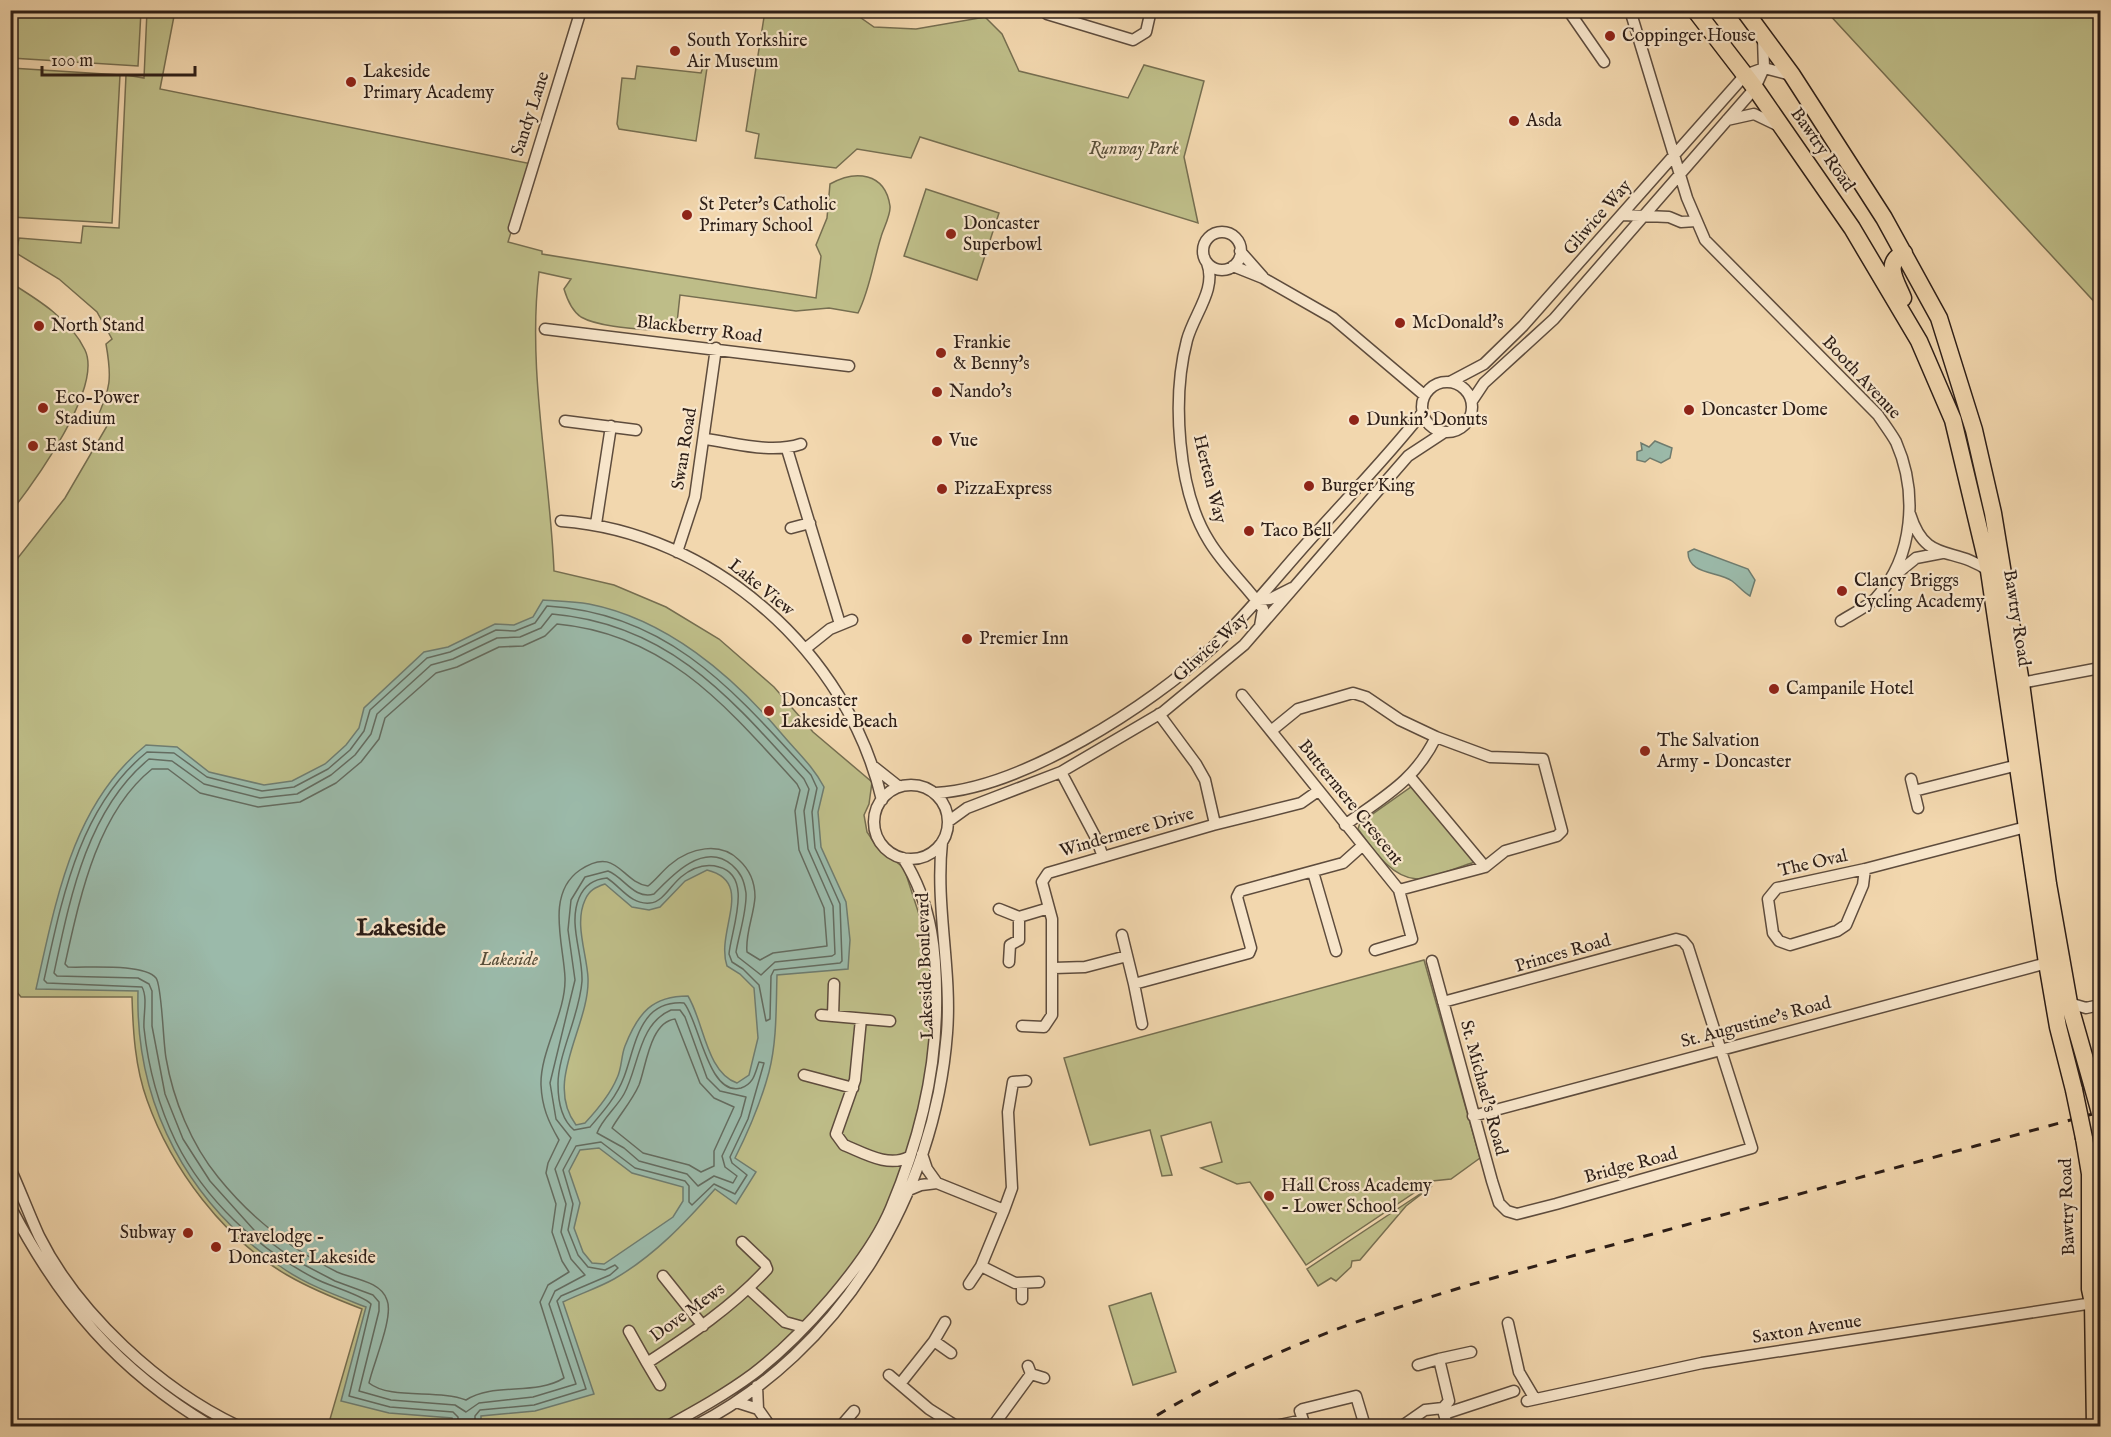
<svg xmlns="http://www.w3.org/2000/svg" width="2111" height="1437" viewBox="0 0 2111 1437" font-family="'IM FELL English',serif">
<rect width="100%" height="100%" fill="#f2d7ae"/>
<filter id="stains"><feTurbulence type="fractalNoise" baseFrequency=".00333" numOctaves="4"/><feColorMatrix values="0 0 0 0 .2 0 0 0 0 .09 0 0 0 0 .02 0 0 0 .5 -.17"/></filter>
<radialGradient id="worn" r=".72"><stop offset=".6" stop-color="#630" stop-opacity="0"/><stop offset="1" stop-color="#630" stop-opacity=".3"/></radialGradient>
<path fill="#bebd88" stroke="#766e50" stroke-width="1.5" d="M10 11H141L138 66 11 58Z
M147 11H175L160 89 532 164 508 242 542 251V254L816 298 821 256 816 245 827 218 830 184C855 170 885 172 890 206 891 215 883 229 881 237 873 263 870 289 858 313L829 308 796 311 680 295 676 332C650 329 602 329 581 317 572 311 567 299 564 289L571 279 539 272C527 369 550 473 554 571L614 585 666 607 719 639 774 687 813 732 872 782 869 804 864 815 867 832 877 847 904 868 937 970 936 1042 920 1125 890 1210 868 1248 778 1353 668 1426H328L362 1309C336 1299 311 1289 287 1275 224 1239 171 1168 147 1100 135 1067 133 1031 132 997H21L11 985 10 568 65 498 107 426 96 420C111 388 112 378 106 344L112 339 97 312 59 279 16 253 19 238 81 243 83 226 119 228 126 75 144 78Z
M765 11H851L874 27 916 29 985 17 1002 34 1019 71 1128 98 1144 65 1204 81 1184 157 1198 223 920 137 911 158 857 149 836 168 755 158 759 134 746 131Z
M1826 11H2100V308Z
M637 66 701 73 703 67 707 68 696 141 619 129 617 124 622 78 635 79Z
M11 68 120 75 112 223 11 217Z
M926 189 999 213 977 280 904 256Z
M11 283C37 299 71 320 85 350 103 388 35 481 11 512Z
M1411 787 1414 789 1475 862C1460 866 1431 879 1417 879 1391 878 1372 848 1358 829L1360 823Z
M1424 960 1480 1158 1451 1179 1432 1181 1306 1265 1250 1182 1237 1184 1201 1168 1222 1162 1211 1122 1161 1136 1172 1175 1162 1176 1150 1130 1090 1145 1064 1058Z
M1432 1186 1406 1206 1360 1260 1352 1261 1351 1267 1336 1281 1331 1278 1318 1286 1307 1269Z
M1151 1293 1176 1372 1133 1385 1109 1306Z"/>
<path fill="#9bbaaa" stroke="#6f7c6f" stroke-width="1.5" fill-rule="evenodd" d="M1655 441 1672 448 1670 458 1661 463 1650 458 1645 462 1637 460V452L1642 450 1641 443 1649 447Z
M1694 549 1748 569 1755 580 1750 596C1743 592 1739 586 1732 581 1718 571 1688 575 1688 552Z
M543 600C558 601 574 601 589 604 666 619 732 675 781 733 796 751 813 766 824 787L818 812 821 847 846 902 850 940 848 969 777 975C776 1007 777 1041 769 1072 761 1102 749 1130 735 1158L756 1172 736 1204 715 1189C685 1223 654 1256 614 1279 598 1288 579 1294 563 1302L594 1394 535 1411 481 1416V1426H453L452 1418 389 1413 341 1401 366 1307C338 1296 309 1286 284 1269 189 1205 135 1106 138 991L36 989C56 901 72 805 146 745L177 747 209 772 264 785 292 781 325 764 346 745 359 728 364 708 424 652 448 647 495 624 514 625 533 617ZM707 870C756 882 715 931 727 966L740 974 754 988 758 1038 749 1075 737 1083C706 1072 704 1022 688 996 652 996 638 1013 625 1046 621 1056 622 1068 617 1078 610 1095 598 1109 585 1123L576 1125C543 1081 590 1026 588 978 587 954 574 924 585 900 589 890 596 887 605 884L632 907 649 910 660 907 685 881ZM599 1148 632 1173 683 1187V1201L673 1217 604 1264 592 1263 583 1252 574 1228 580 1203 569 1171 580 1150Z"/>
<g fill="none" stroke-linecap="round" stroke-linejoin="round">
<path stroke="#646c60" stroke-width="1.5" d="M552 614C669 624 730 697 804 779L809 789 804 811 808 849 833 906 835 954 832 956 775 962 761 975 738 957 736 952C739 934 747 911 746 893 744 880 741 873 732 865 704 841 672 875 654 894 634 900 624 877 608 871L585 877 571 900 568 930 575 980 550 1083 556 1119 571 1138 555 1169 566 1204 561 1232 571 1259 585 1275 555 1291 549 1304 576 1384 533 1397 479 1403 466 1412 455 1405 391 1400 359 1391 379 1311V1302L373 1295 335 1281 293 1259 254 1230 210 1181 183 1139 165 1094 152 1026V991L149 984 138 978 57 976 54 973C70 898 87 810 149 759L172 761 204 784 260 798 297 794 331 775 355 755 371 734 377 714 431 665 453 659 497 638 520 637 541 628Z
M557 624C667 634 728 708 797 784L800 790 795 811 799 850 824 908 827 946 773 953 760 960 747 952C745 934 754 915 755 897 755 881 750 870 739 860 720 841 690 848 671 864 663 870 656 880 648 886 621 882 617 845 580 870 545 894 564 945 565 978 566 1013 540 1051 541 1085 542 1107 548 1121 559 1140L548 1163 546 1173 556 1204 552 1232 562 1261 569 1272 548 1285 540 1302 564 1378C535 1396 494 1382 466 1400 439 1389 390 1400 369 1383 373 1364 394 1317 387 1300 381 1281 353 1279 337 1272 290 1249 251 1218 218 1177 191 1144 173 1099 166 1058 163 1042 162 985 156 978 143 963 87 968 68 967L65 964C80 897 97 813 152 769H168L200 793 258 807 300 802 336 783 361 762 379 739 385 718 436 673 457 667 499 647 523 646 545 636Z
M671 1010H680L685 1017 707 1078 720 1091 746 1097 741 1116 722 1156 725 1167 737 1176 733 1183 714 1176 698 1186 687 1174 639 1161 624 1148 597 1133C602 1119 617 1107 624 1094 639 1067 638 1024 671 1010Z
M675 1019 700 1083 714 1098 734 1107 714 1151V1166L701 1172 689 1165 643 1153 612 1128C620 1114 632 1101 639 1085 646 1067 650 1022 675 1019Z
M458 1426V1417L453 1412 390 1407 349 1396 371 1304C361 1294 328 1286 314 1278 257 1248 205 1200 176 1142 159 1107 148 1066 144 1028 143 1016 148 998 142 987L47 983 44 980C62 899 79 807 147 752L174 753 207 777 262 791 294 787 328 769 350 750 364 731 370 710 427 658 450 652 496 630 515 631 535 623 547 606C669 613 734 691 811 775L817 788 812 812 815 848 840 904 842 961 840 963 774 970 771 976 770 1019 766 1021 759 985 743 969 732 962 729 954C731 930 754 876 719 867 705 863 692 868 681 877 671 885 663 902 650 903 631 905 621 887 607 878 594 879 584 886 579 898 568 924 583 954 582 981 580 1014 558 1054 558 1084 558 1101 561 1119 574 1130L590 1127C603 1112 617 1096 624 1077 636 1045 639 1000 684 1003 699 1020 708 1097 741 1088 754 1084 755 1073 759 1062L764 1063 748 1119 730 1157 732 1163 747 1175 735 1194 714 1184 692 1205 689 1202V1186L685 1181 635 1168 601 1142 576 1146 563 1170 573 1204 568 1230 578 1255 588 1267 605 1270 615 1265 618 1268 610 1275 561 1296 557 1301 586 1389 534 1405 480 1410 475 1416V1426"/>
<g stroke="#5e4c3d" stroke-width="13">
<path id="minor" d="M1043 10 1047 14 1133 40 1146 32 1151 10
M1568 10 1604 62
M1630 10 1687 198 1705 240 1878 415C1884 424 1891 433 1896 442 1918 492 1914 557 1876 598 1867 607 1852 614 1841 621
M1727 120 1754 114 1779 126
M1622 215 1669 217 1681 222 1696 221
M514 228 581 10
M1203 251a19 19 0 1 1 38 0a19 19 0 1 1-38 0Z
M1240 251 1263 277
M1207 263C1217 289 1194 314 1187 340 1172 397 1177 490 1209 541 1224 566 1246 585 1263 609L1260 626
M1233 266 1263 278 1333 318 1424 395
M545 329 849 366
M1422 407a25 25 0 1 1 50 0a25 25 0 1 1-50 0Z
M1450 382 1484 364 1523 326 1745 75 1764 68 1791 75
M1472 401 1484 383 1554 319 1755 88 1764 68 1763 38
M565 421 636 430
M705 439C735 443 771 454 801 444
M787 449 840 624
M1910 514C1926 565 1953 545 1989 571
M561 521C713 532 848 653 882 800
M596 524 611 426
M791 528 810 523
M677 552 695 497 716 348
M1900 571 1916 558 1942 553
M1256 600 1270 599 1292 588
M805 649 830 629 852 620
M2021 683 2100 668
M1242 695 1399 890 1412 939 1375 950
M1159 714 1196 764 1205 780 1215 824
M1271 731 1298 709 1353 693 1366 697 1400 720 1436 737 1490 757 1543 759 1562 831 1557 836 1505 851 1485 867 1399 890
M874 767 898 786
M1061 772 1097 840 1103 857
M1410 777 1485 867
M1911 779 1918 808
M874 822a37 37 0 1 1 74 0a37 37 0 1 1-74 0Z
M1914 791 2018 765
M936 793C1022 788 1150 706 1213 647 1250 612 1282 570 1316 533 1352 493 1389 455 1422 413
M949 821 967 808 1061 772 1163 712 1244 645 1408 456 1443 433
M1345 825C1383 797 1415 781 1436 737
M1865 869 1863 885 1846 925 1837 931 1790 945 1779 941 1773 933 1768 899 1777 888 1865 869 2026 827
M1313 872 1336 951
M999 909 1019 917
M1122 935 1134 984 1249 953 1251 948 1237 897 1240 891 1343 863 1362 846
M1432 961 1492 1181 1499 1203 1507 1211 1517 1214 1556 1204 1752 1148 1688 947 1683 941 1676 939 1443 1002
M1009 962 1010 945 1019 940V917L1049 908
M1054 968 1085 967 1127 956
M1134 984 1142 1024
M2069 1003 2086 1008 2100 1005
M821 1015 890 1021
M833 1016 834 984
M861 1019 855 1080 836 1134 844 1145C864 1153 888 1168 909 1157
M1022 1026 1044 1027 1052 1015V919L1042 882 1048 873 1213 825 1301 803 1318 791
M804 1075 853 1088
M1473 1116 2047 963
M10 1168C20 1190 29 1214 39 1236 78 1314 160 1389 238 1426
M937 1183 1004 1210 981 1266 969 1284
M909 1190 921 1185 937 1183 927 1169 922 1154
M10 1206C60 1302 117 1370 211 1426
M1004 1210 1012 1188 1008 1112 1013 1082 1026 1081
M981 1266 1015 1283 1039 1282
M663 1276 703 1326
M1022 1284V1299
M749 1289 785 1322 803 1327
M1508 1323 1519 1372 1535 1399
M629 1331 647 1363C690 1335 732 1307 767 1269L765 1264 742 1242
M934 1341 951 1353
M647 1363 660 1385
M1418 1365 1439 1359
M1031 1374 1044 1378
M889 1375 929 1409 956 1426
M900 1384 934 1341 945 1322
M1527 1401 1702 1363 2093 1303
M736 1402 758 1409 757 1386
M1443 1408 1449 1401 1439 1359 1471 1352
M758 1409 770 1426
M1443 1409 1447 1426
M1444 1414 1514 1391
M668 1426C697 1410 726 1394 753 1374 800 1338 868 1263 891 1208 917 1146 935 1077 936 1010 937 956 933 905 903 858
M695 1426C841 1351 935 1194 947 1033 952 969 935 906 942 842
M841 1426 854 1411
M993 1426 1031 1374 1028 1366
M1275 1426 1303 1420 1300 1411 1303 1409 1356 1396 1365 1426
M1402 1426 1425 1410 1443 1408"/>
</g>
<g stroke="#2d1e17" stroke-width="19">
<path id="highway" d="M1695 10 1755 88 1852 228 1919 341 1953 420 1989 571 2047 963 2058 1027 2074 1090
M1744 10 1792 75 1884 218 1939 318 1974 430 1993 513 2021 683 2048 884 2069 1003 2092 1084
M1903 298C1896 281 1883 263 1904 253
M2084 1138 2090 1174V1289L2093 1303 2095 1426"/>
</g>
<use href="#minor" stroke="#f7e5ca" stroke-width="10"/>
<use href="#highway" stroke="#f2d7ae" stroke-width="16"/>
<path stroke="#2d1e17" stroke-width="3" stroke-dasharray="10 10" stroke-linecap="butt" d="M1140 1426C1291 1329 1466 1285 1638 1238 1792 1196 1946 1154 2100 1112"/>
<g stroke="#2d1e17" stroke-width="19" stroke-linecap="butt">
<path id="highway-bridge" d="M2092 1084 2100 1113
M2074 1090 2084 1138"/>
</g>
<use href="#highway-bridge" stroke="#f2d7ae" stroke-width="16"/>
</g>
<g fill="#8f2418" stroke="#f7e5ca" stroke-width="2">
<circle cx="1610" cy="36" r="6"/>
<circle cx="675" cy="51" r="6"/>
<circle cx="351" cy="82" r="6"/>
<circle cx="1514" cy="121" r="6"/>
<circle cx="687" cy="215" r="6"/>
<circle cx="951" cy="234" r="6"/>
<circle cx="1400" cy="323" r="6"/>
<circle cx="39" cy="326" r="6"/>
<circle cx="941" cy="353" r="6"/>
<circle cx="937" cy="392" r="6"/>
<circle cx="43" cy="408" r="6"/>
<circle cx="1689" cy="410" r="6"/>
<circle cx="1354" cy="420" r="6"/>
<circle cx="937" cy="441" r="6"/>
<circle cx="33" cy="446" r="6"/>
<circle cx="1309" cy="486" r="6"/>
<circle cx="942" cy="489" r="6"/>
<circle cx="1249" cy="531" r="6"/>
<circle cx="1842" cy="591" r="6"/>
<circle cx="967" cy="639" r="6"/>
<circle cx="1774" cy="689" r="6"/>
<circle cx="769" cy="711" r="6"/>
<circle cx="1645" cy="751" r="6"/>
<circle cx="1269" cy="1196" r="6"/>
<circle cx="188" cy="1233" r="6"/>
<circle cx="216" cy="1247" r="6"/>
</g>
<g text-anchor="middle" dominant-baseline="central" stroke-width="4.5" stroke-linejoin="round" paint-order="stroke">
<g font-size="18" fill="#2d1e17" stroke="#f7e5ca" text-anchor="start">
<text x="1622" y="36">Coppinger House</text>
<text x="687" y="41">South Yorkshire<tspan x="687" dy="21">Air Museum</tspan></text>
<text x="363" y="72">Lakeside<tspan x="363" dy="21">Primary Academy</tspan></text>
<text x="1526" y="121">Asda</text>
<text x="699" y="205">St Peter's Catholic<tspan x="699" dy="21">Primary School</tspan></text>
<text x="963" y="224">Doncaster<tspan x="963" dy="21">Superbowl</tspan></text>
<text x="1412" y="323">McDonald's</text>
<text x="51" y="326">North Stand</text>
<text x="953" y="343">Frankie<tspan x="953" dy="21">&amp; Benny's</tspan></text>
<text x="949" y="392">Nando's</text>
<text x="55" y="398">Eco-Power<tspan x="55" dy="21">Stadium</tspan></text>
<text x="1701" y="410">Doncaster Dome</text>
<text x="1366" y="420">Dunkin' Donuts</text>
<text x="949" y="441">Vue</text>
<text x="45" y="446">East Stand</text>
<text x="1321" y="486">Burger King</text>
<text x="954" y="489">PizzaExpress</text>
<text x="1261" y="531">Taco Bell</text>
<text x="1854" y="581">Clancy Briggs<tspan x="1854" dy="21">Cycling Academy</tspan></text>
<text x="979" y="639">Premier Inn</text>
<text x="1786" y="689">Campanile Hotel</text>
<text x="781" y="701">Doncaster<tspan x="781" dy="21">Lakeside Beach</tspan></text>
<text x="1657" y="741">The Salvation<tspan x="1657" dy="21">Army - Doncaster</tspan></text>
<text x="1281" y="1186">Hall Cross Academy<tspan x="1281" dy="21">- Lower School</tspan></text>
<text x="176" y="1233" text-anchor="end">Subway</text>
<text x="228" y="1237">Travelodge -<tspan x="228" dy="21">Doncaster Lakeside</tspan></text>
</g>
<g font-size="18" fill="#2d1e17" stroke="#f7e5ca">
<text transform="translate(531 114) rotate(-72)">Sandy Lane</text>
<text transform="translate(1822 150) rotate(55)">Bawtry Road</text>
<text transform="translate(1598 218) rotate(-49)">Gliwice Way</text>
<text transform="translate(699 330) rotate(7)">Blackberry Road</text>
<text transform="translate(1861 378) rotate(47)">Booth Avenue</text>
<text transform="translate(685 449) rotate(-81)">Swan Road</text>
<text transform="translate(1209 479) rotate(76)">Herten Way</text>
<text transform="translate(761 588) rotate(39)">Lake View</text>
<text transform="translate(2016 618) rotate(81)">Bawtry Road</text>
<text transform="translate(1211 648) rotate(-42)">Gliwice Way</text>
<text transform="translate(1350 803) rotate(51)">Buttermere Crescent</text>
<text transform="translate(1127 833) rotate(-16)">Windermere Drive</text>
<text transform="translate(1813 864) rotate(-13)">The Oval</text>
<text transform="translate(1563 954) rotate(-16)">Princes Road</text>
<text transform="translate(926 966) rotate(-92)">Lakeside Boulevard</text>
<text transform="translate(1756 1023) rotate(-15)">St. Augustine's Road</text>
<text transform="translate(1483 1088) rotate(75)">St. Michael's Road</text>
<text transform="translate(1631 1166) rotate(-15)">Bridge Road</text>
<text transform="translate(2068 1207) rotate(-92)">Bawtry Road</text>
<text transform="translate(688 1313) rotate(-36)">Dove Mews</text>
<text transform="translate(1807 1330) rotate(-9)">Saxton Avenue</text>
</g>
<g font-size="18" font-style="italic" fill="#584e39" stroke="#f7e5ca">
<text x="1134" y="149">Runway Park</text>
<text x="509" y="960">Lakeside</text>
</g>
<g font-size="24" font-weight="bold" fill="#2d1e17" stroke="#f7e5ca">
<text x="401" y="928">Lakeside</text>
</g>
</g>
<rect width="2111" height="1437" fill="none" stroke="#f2d7ae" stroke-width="36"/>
<rect x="12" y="12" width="2087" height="1413" fill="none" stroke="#2d1e17" stroke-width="3"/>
<rect x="18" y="18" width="2075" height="1401" fill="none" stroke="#2d1e17" stroke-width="1.5"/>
<path d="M42 66v9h153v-9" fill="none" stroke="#2d1e17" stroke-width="3"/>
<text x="51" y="66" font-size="18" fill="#2d1e17" stroke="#f7e5ca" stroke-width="4.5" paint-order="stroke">100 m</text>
<rect width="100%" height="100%" filter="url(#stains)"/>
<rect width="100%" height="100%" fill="url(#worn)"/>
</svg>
